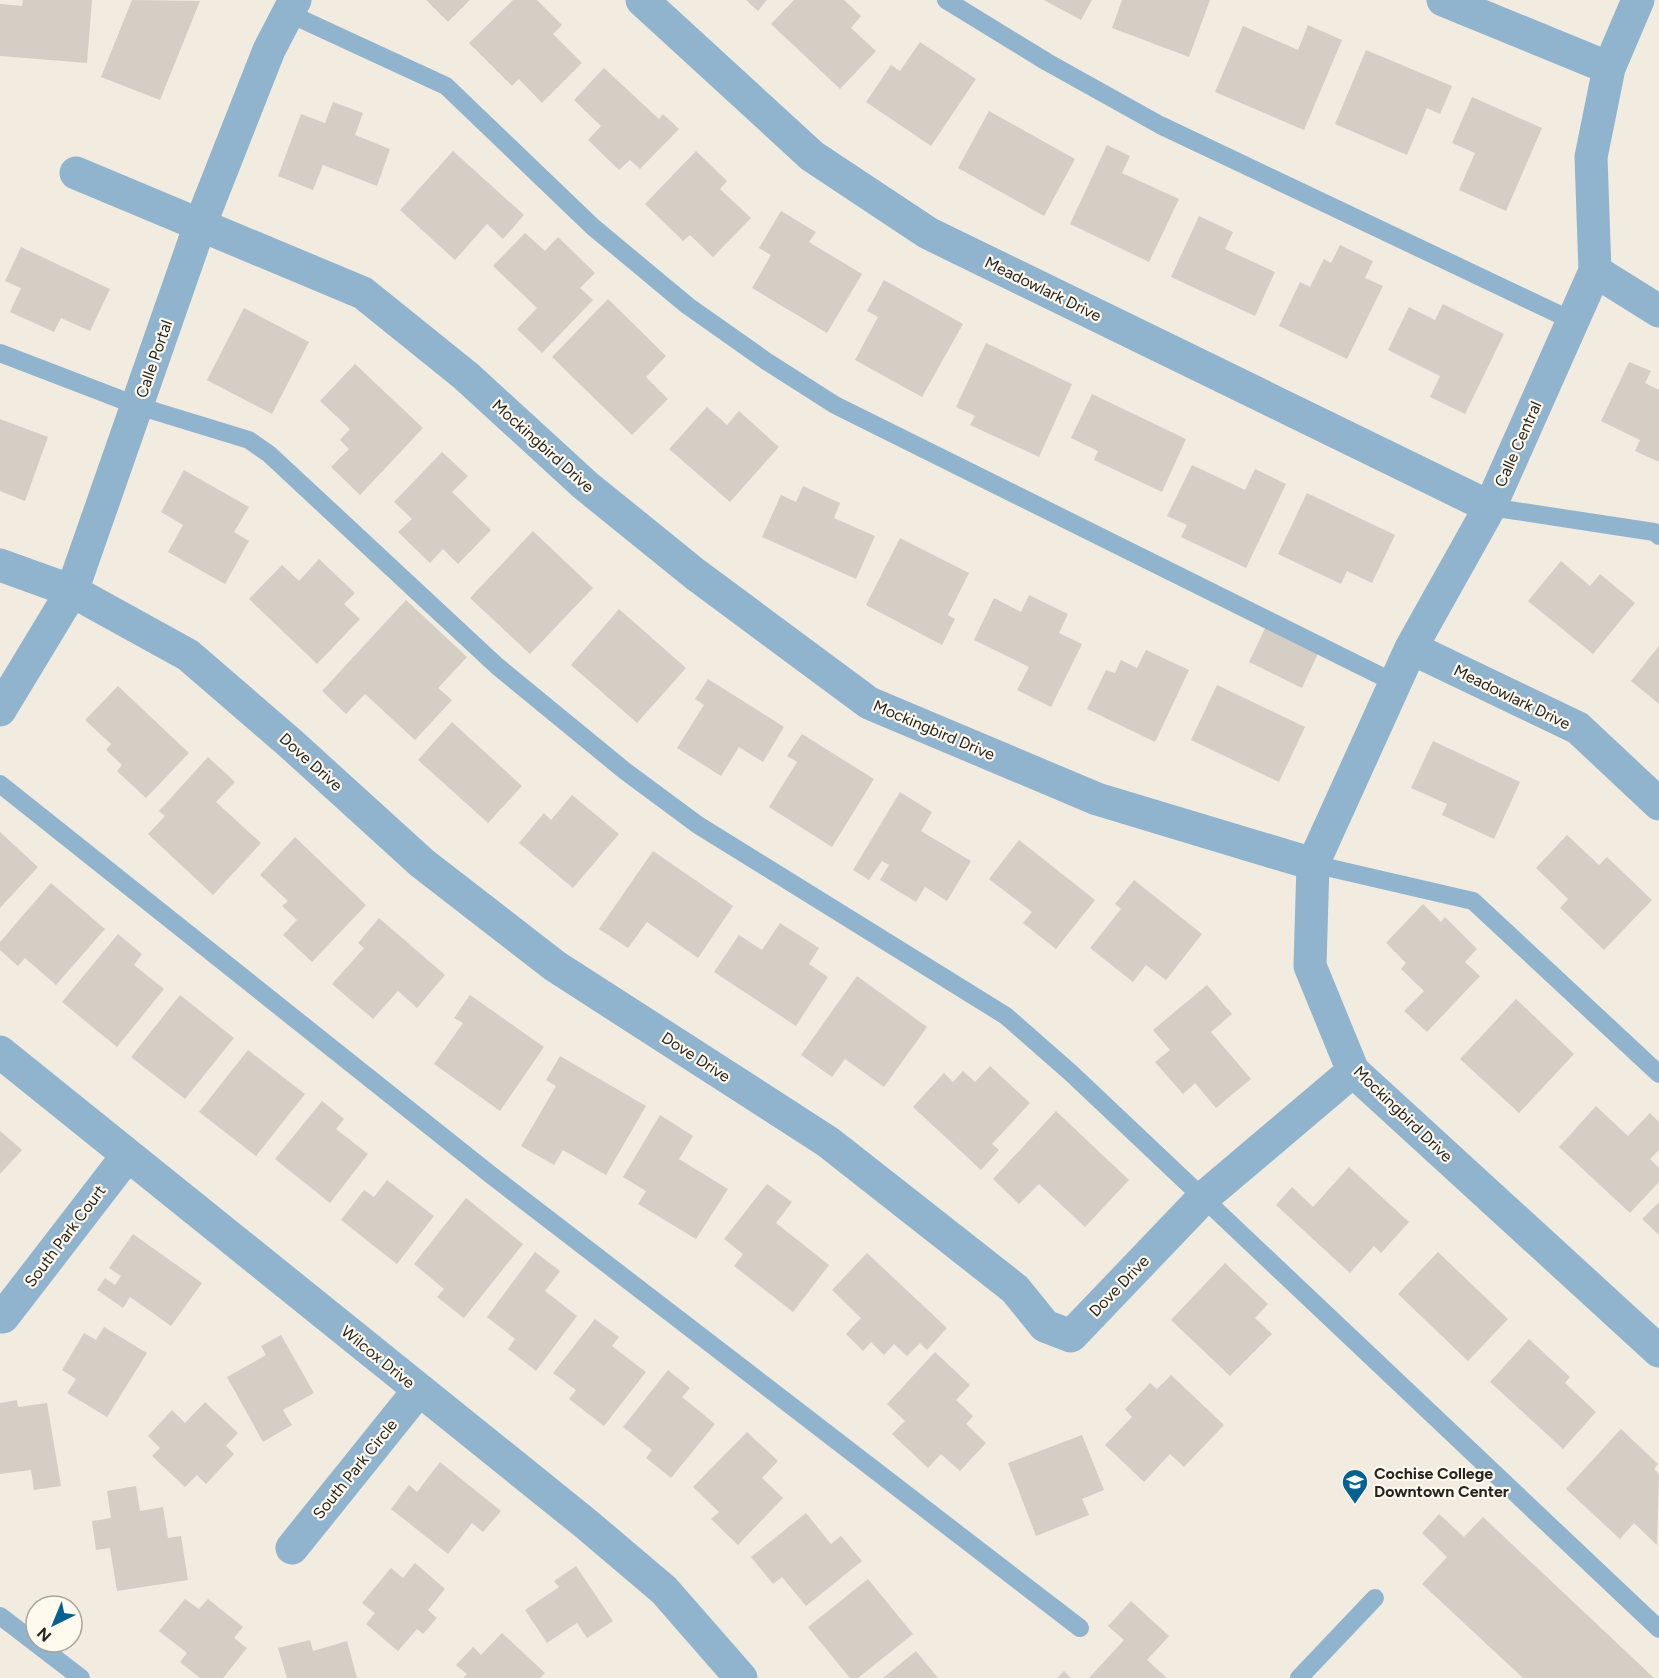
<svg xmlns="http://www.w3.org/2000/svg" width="1659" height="1678" viewBox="0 0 1659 1678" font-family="Figtree,sans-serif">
<rect width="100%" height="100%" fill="#f1ebe0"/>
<path fill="#d4cec4" d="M23 0H92L87 63 0 56V4L22 6Z
M132 0 200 1 160 100 101 77Z
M426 0H470L448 22Z
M513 0H537L562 25 553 34 582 63 542 103 519 79 512 86 469 43Z
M746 0H767L758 11Z
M794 0H844L861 16 851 28 876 51 840 89 771 24Z
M1044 0H1092L1081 20Z
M1122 0H1210L1189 57 1112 28Z
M1308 25 1342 40 1304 130 1215 92 1243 26 1298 50Z
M920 42 976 79 931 146 866 102 891 65 900 71Z
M1366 50 1452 86 1440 114 1427 108 1407 155 1335 124Z
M604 68 659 119 663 114 679 129 640 169 630 160 619 170 588 140 601 126 574 100Z
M1472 97 1542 128 1506 211 1459 190 1475 153 1452 143Z
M333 102 363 113 355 135 390 149 377 186 323 165 313 190 278 176 301 114 325 123Z
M989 111 1075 159 1044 216 958 168Z
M1107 145 1130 156 1122 173 1179 199 1149 262 1070 224Z
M453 151 524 215 503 239 487 224 455 260 400 210Z
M696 151 727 181 720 189 751 218 713 257 690 235 683 241 645 204Z
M781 211 816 232 809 242 862 274 827 333 752 288 771 255 759 248Z
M1199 216 1233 232 1225 249 1275 272 1255 316 1171 277Z
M525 233 545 251 558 237 595 273 580 288 593 300 542 353 517 329 537 308 493 266Z
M1340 245 1373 261 1365 278 1383 286 1347 359 1279 326 1300 282 1310 287 1324 259 1331 263Z
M21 247 110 289 90 331 61 318 54 332 10 312 21 288 5 281Z
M884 280 963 324 922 397 855 360 878 317 867 311Z
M608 299 666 356 646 377 668 399 632 435 552 357Z
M1443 304 1504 334 1465 414 1430 397 1440 376 1388 350 1409 307 1435 320Z
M244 308 309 342 272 414 207 380Z
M986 343 1072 384 1039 457 970 425 975 416 956 407Z
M1629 362 1651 371 1645 383 1659 390V462L1635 451 1640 440 1601 421Z
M355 364 423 428 360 495 331 467 349 449 340 440 350 429 320 401Z
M1092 394 1186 439 1162 492 1094 460 1098 451 1071 438Z
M707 407 727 425 739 411 779 447 730 502 669 449Z
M0 419 48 437 25 501 0 491Z
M442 452 468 476 452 492 491 530 458 564 443 549 430 563 398 532 412 519 394 502Z
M1192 465 1245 490 1255 469 1286 484 1246 568 1181 537 1187 525 1167 516Z
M184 470 249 507 234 532 249 541 225 584 168 552 183 525 161 512Z
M803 486 840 503 834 518 875 536 856 579 762 537 781 495 796 502Z
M1307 493 1395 535 1372 583 1347 571 1341 584 1278 554Z
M533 531 593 588 530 654 470 598Z
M900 538 969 573 948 615 955 619 942 645 866 605Z
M319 559 355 593 344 604 360 619 317 664 249 599 282 565 299 581Z
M1561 561 1590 586 1600 574 1635 603 1593 654 1528 601Z
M1029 595 1068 614 1059 633 1082 644 1051 707 1017 690 1029 667 974 640 994 598 1021 612Z
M406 600 467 657 438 688 452 700 415 740 365 694 346 714 322 691Z
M619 609 686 668 637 723 571 665Z
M1268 622 1321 647 1302 688 1249 662Z
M1659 646V704L1631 681Z
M1146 650 1189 670 1155 742 1087 709 1106 670 1115 673 1121 660 1137 668Z
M708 679 784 727 763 762 739 747 721 776 677 748 704 705 695 699Z
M1217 685 1305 727 1279 782 1191 740Z
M118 686 189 753 146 798 117 771 122 765 106 750 111 744 85 720Z
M452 722 522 786 488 823 418 760Z
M802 734 874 779 832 847 769 807 797 762 787 756Z
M1433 741 1520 782 1494 839 1442 815 1447 804 1411 788Z
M208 757 235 782 216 802 261 843 213 895 148 834 165 816 159 811Z
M900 792 932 812 921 831 971 861 947 901 925 887 916 902 880 880 889 865 882 861 869 880 853 870Z
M572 795 619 834 573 888 519 843 544 813 551 820Z
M0 832 38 867 0 908Z
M1567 835 1599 865 1607 857 1652 900 1604 950 1560 908 1568 899 1536 868Z
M295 837 366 905 312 962 283 935 297 920 282 906 288 901 260 875Z
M1019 840 1095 900 1056 949 1023 923 1032 912 989 879Z
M653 851 733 906 698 958 647 922 628 948 599 929Z
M1134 880 1202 934 1166 980 1146 965 1133 982 1090 948 1121 909 1115 904Z
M51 883 105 929 56 985 25 958 18 966 0 950V942Z
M1423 904 1441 922 1445 917 1477 949 1465 962 1480 976 1427 1032 1404 1011 1424 991 1401 969 1406 963 1386 943Z
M379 918 445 975 417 1008 398 991 373 1019 332 984 364 948 358 943Z
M780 923 819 948 809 964 828 977 796 1026 714 972 739 935 762 950Z
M118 934 142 954 134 965 164 989 117 1047 62 1002Z
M857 976 927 1027 884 1087 845 1059 832 1077 801 1055Z
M1207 985 1232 1014 1211 1032 1251 1079 1216 1108 1195 1083 1183 1094 1155 1062 1170 1050 1153 1030Z
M180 995 234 1038 185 1099 131 1057Z
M470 995 544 1047 500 1111 434 1064 463 1023 454 1018Z
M1516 999 1574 1054 1519 1113 1460 1059Z
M248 1050 305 1094 256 1156 199 1112Z
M560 1056 646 1106 606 1175 563 1150 554 1165 521 1146 556 1086 546 1080Z
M990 1066 1030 1103 992 1144 999 1150 981 1170 913 1107 944 1073 953 1082 963 1071 975 1082Z
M322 1101 344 1119 336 1129 368 1154 330 1203 275 1159Z
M1596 1106 1628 1136 1650 1113 1659 1122V1150L1650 1159 1659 1168V1182L1630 1213 1559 1147Z
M1056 1111 1129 1180 1085 1227 1039 1184 1019 1204 993 1179Z
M660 1115 693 1136 679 1159 728 1189 696 1239 638 1204 646 1191 623 1177Z
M0 1131 22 1150 0 1174Z
M1349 1167 1409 1222 1381 1253 1374 1246 1350 1273 1276 1205 1292 1187 1313 1207Z
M387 1180 434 1216 397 1264 341 1220 364 1190 374 1197Z
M767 1184 792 1202 776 1223 829 1265 793 1312 734 1266 743 1254 724 1239Z
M466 1198 523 1244 464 1318 437 1297 444 1289 414 1264Z
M1659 1202V1235L1642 1219Z
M133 1234 202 1283 171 1326 130 1297 123 1308 97 1290 105 1278 115 1285 121 1276 109 1268Z
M535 1252 560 1271 545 1291 577 1316 536 1371 508 1349 515 1339 487 1317Z
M1438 1252 1508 1319 1468 1361 1398 1294Z
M867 1253 947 1328 927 1350 920 1343 907 1356 894 1344 884 1355 871 1342 863 1351 846 1334 861 1318 832 1290Z
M1225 1263 1268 1304 1255 1318 1272 1334 1230 1376 1171 1320Z
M595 1319 619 1337 612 1346 646 1372 604 1426 569 1399 576 1390 553 1373Z
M104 1327 147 1353 107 1417 67 1393 76 1379 62 1370 84 1333 96 1340Z
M281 1335 314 1393 283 1410 292 1425 263 1442 227 1377 266 1355 261 1346Z
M1529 1339 1570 1377 1565 1383 1596 1412 1563 1449 1490 1382Z
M935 1352 970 1385 956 1400 973 1416 966 1424 986 1443 960 1471 941 1454 928 1468 892 1434 905 1421 887 1404Z
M668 1370 690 1388 682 1397 715 1424 671 1478 646 1458 652 1450 623 1427Z
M1171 1375 1224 1425 1184 1467 1170 1454 1144 1482 1105 1445 1132 1417 1125 1409 1150 1383 1157 1389Z
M17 1400 18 1407 47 1403 61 1486 34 1490 31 1470 0 1474V1403Z
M205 1402 238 1433 226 1446 234 1454 206 1484 197 1475 185 1487 152 1456 160 1448 148 1436 172 1410 185 1423Z
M1621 1429 1658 1464 1654 1469 1659 1474 1657 1545 1634 1523 1620 1539 1566 1489Z
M747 1432 778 1461 762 1478 783 1498 738 1545 711 1519 719 1512 693 1487Z
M1082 1435 1104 1490 1082 1499 1089 1515 1036 1536 1008 1463Z
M440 1462 501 1511 483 1532 472 1523 448 1554 391 1509 409 1485 417 1492Z
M136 1486 140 1511 163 1507 168 1538 181 1536 188 1580 117 1591 110 1548 96 1550 92 1521 111 1518 107 1491Z
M806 1513 831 1544 841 1536 862 1561 806 1606 782 1577 773 1584 751 1557Z
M1439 1514 1464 1537 1483 1517 1654 1678H1523L1422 1584 1447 1557 1422 1533Z
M415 1563 445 1589 428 1610 437 1618 423 1634 417 1629 398 1651 366 1624 375 1613 362 1603 391 1568 403 1578Z
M576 1566 613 1621 587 1638 577 1623 547 1643 525 1610 559 1587 554 1581Z
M868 1579 913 1634 858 1678H850L808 1627Z
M185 1599 199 1609 208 1599 243 1627 234 1638 247 1648 223 1678H200L180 1662 187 1653 159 1631Z
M1131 1601 1169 1636 1147 1660 1167 1678H1089L1124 1640 1108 1626Z
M502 1633 545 1673 540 1678H463L467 1674 456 1665 473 1647 481 1655Z
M310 1640 313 1651 347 1641 357 1678H287L278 1648Z
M916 1651 938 1678H883Z
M1064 1671 1071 1678H1057Z"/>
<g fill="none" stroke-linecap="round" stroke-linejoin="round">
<path stroke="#90b4ce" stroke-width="18" d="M946 0 1047 62 1160 125 1573 321
M288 13 446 86 593 227 688 306 766 361 835 405 1395 683
M0 353 138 406 249 440 269 454 497 666 625 771 698 825 1006 1016 1071 1073 1659 1629
M1490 507 1654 532 1659 536
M0 784 491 1175 1080 1628
M1313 864 1473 901 1659 1074
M0 1616 81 1678
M1299 1678 1375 1598"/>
<path stroke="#90b4ce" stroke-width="33" d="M642 0 812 156 928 233 1490 507
M1443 0 1609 68
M76 173 363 293 466 376 585 485 695 574 869 703 1097 799 1313 864 1310 966 1353 1071 1659 1351
M1595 271 1659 311
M0 565 72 591 188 655 290 743 422 863 555 966 828 1142 1015 1289 1045 1326 1071 1336 1203 1198 1353 1071
M1411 648 1578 728 1659 804
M0 710 72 591 200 225 269 50 295 0
M1313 864 1411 648 1490 507 1595 271 1591 157 1609 68 1638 0
M0 1052 585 1523 664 1590 741 1678
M3 1317 127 1156
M292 1548 419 1390"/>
</g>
<defs>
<g id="university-pin" transform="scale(1.35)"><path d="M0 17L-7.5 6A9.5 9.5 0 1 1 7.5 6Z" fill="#046192" stroke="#fff9ee"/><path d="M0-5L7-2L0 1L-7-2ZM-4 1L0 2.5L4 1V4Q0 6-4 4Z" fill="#fff"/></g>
</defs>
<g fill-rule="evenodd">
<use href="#university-pin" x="1355" y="1482"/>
</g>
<g text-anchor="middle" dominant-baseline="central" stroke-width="4.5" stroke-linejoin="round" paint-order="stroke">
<g font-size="16" fill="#262420" stroke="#fff9ee">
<text transform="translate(1043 289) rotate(26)">Meadowlark Drive</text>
<text transform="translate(154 359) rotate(-71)">Calle Portal</text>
<text transform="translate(1518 444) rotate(-66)">Calle Central</text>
<text transform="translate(543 446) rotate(42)">Mockingbird Drive</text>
<text transform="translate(1512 697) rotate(26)">Meadowlark Drive</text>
<text transform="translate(934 730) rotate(23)">Mockingbird Drive</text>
<text transform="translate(311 762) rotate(42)">Dove Drive</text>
<text transform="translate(696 1057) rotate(33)">Dove Drive</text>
<text transform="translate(1403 1114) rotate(44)">Mockingbird Drive</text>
<text transform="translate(65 1236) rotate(-53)">South Park Court</text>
<text transform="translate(1119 1286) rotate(-46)">Dove Drive</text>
<text transform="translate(378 1357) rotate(39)">Wilcox Drive</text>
<text transform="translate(355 1469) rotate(-51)">South Park Circle</text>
</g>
<g font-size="16" font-weight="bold" fill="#262420" stroke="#fff9ee" text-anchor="start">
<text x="1374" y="1473">Cochise College<tspan x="1374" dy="18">Downtown Center</tspan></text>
</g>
</g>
<g transform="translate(54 1624) rotate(223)"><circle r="28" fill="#fff9ee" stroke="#a8a49c" stroke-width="1.5"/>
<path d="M0-4.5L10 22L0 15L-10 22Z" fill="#046192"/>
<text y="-9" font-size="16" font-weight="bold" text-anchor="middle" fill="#262420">N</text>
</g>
</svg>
